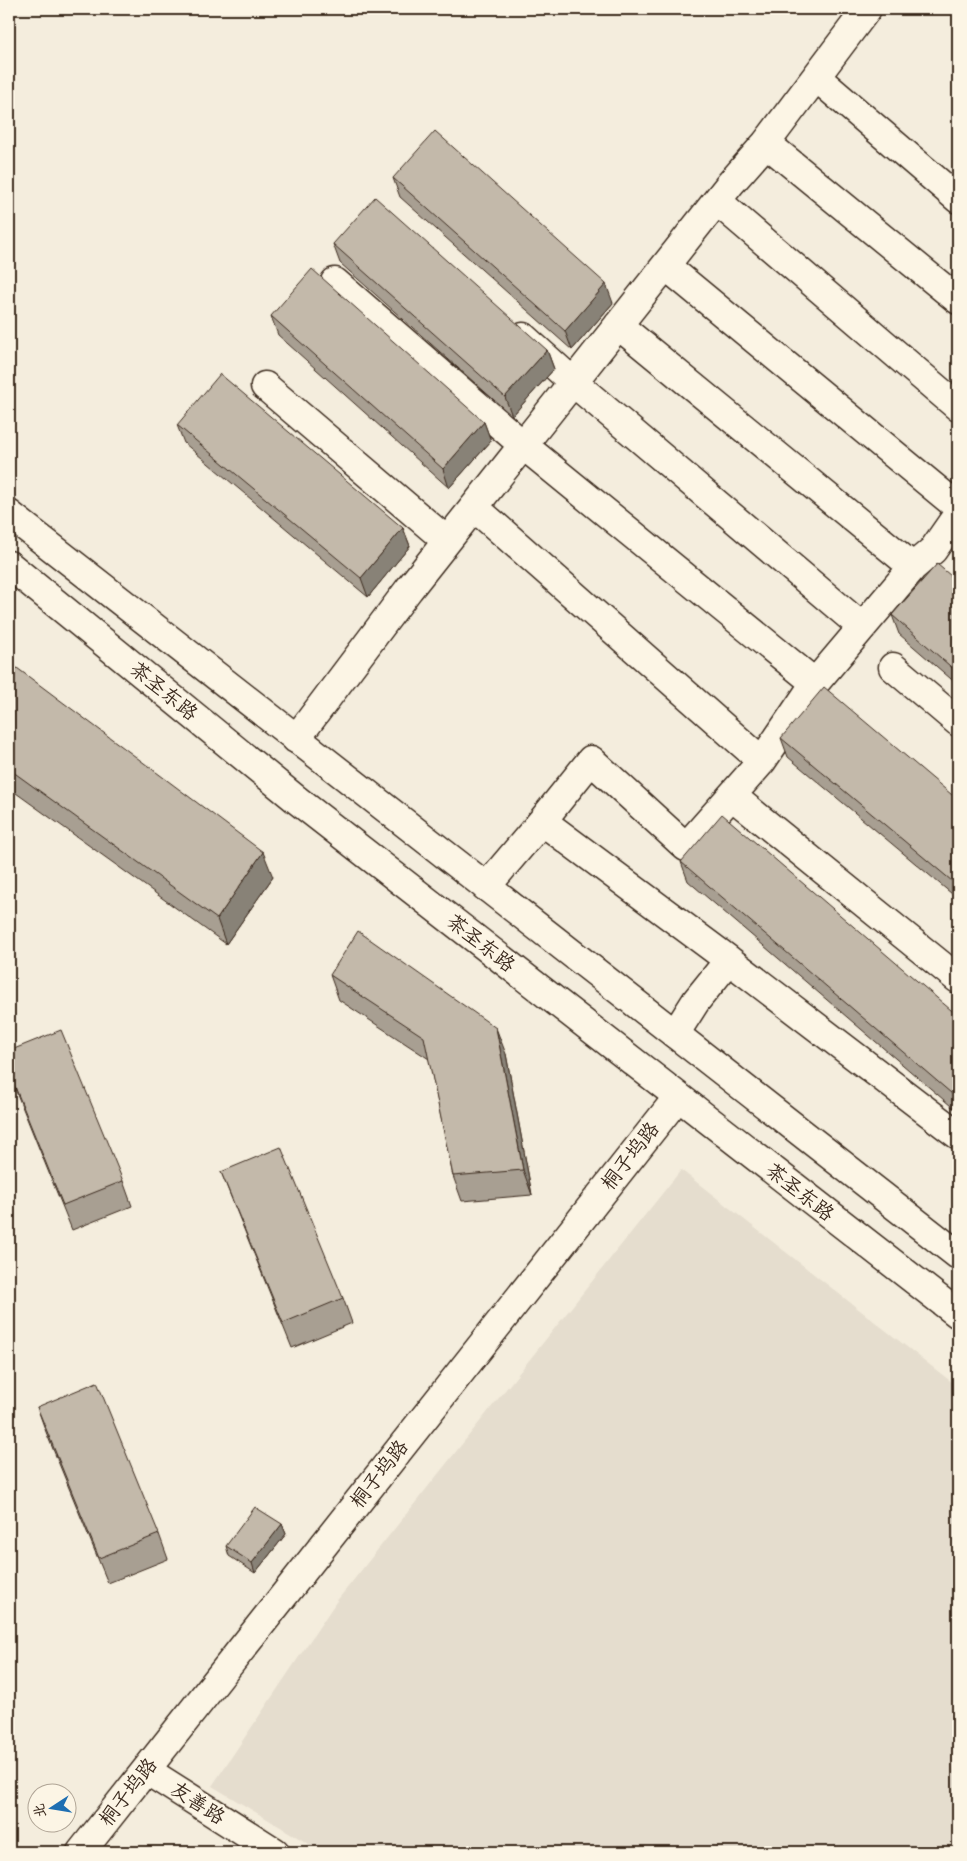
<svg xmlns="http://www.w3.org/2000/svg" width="967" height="1861" viewBox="0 0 967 1861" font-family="Caveat,'LXGW WenKai TC',sans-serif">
<rect width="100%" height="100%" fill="#f4eddd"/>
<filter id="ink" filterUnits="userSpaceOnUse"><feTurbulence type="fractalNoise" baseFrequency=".02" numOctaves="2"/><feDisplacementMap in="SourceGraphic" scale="10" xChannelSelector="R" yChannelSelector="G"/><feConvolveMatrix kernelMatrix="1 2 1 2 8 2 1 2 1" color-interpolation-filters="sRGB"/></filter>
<g filter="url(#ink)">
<path fill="#e5ddce" d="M681 1170 958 1387V1852H322L212 1786 336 1602Z"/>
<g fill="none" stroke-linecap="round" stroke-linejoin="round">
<g stroke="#3b2a1e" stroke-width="31">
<path id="minor" d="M816 77 958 199
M766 143 958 300
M717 201 958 407
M666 266 958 507
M335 282 523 445 815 683
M618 325 913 567
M523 337 573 382 862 627
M265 386 447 541
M474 507 762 761
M893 667 958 722
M296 739 409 589 730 184 766 143 867 9
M732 796 958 979
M542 821 591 760 686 847 762 761 815 683 913 567 933 550 958 514
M486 887 542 821 729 960
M675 1034 696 1001 729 960 958 1135
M146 1770 275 1852
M81 1852 678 1097"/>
</g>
<g stroke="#3b2a1e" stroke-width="31">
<path id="major" d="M9 514 958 1255
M9 565 297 800 958 1314"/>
</g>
<use href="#minor" stroke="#fcf5e5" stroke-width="28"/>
<use href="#major" stroke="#fcf5e5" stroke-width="28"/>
</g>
<path fill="#a89f92" stroke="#3b2a1e" d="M393 178 613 303 572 350 400 197Z
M333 244 547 350 554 369 512 416 340 263Z
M271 316 484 422 491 441 449 488 278 335Z
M177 425 403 528 410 546 368 597 184 443Z
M958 582V685L899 634 892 615Z
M9 662 273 877 226 944 9 788Z
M781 738 958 800V899L788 757Z
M681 862 958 1016V1112L688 881Z
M330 975 506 1054 532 1195 462 1201 453 1176 429 1059 339 1000Z
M9 1051 123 1181 132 1206 72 1230 9 1074Z
M221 1172 343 1298 352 1323 292 1348 231 1197Z
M37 1407 159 1534 168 1559 108 1583 46 1432Z
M282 1524 286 1534 255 1573 229 1556 226 1546Z"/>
<path fill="#888277" stroke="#3b2a1e" d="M606 284 613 303 572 350 565 331Z
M547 350 554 369 512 416 505 397Z
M484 422 491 441 449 488 443 469Z
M403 528 410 546 368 597 361 578Z
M263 852 273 877 226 944 217 919Z
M496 1028 506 1054 532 1195 523 1170Z
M282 1524 286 1534 255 1573 252 1563Z"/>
<path fill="#c3b9aa" stroke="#3b2a1e" d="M435 131 606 284 565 331 393 178Z
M375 197 547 350 505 397 333 244Z
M312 269 484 422 443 469 271 316Z
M220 374 403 528 361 578 177 425Z
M937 564 958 582V673L892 615Z
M9 662 263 852 217 919 9 769Z
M824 687 958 800V886L781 738Z
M722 814 958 1016V1099L681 862Z
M358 931 496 1028 523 1170 453 1176 424 1037 330 975Z
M61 1030 123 1181 63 1205 9 1072V1051Z
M281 1147 343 1298 283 1323 221 1172Z
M97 1382 159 1534 99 1558 37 1407Z
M255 1507 282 1524 252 1563 226 1546Z"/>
</g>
<g text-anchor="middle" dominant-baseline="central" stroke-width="5" stroke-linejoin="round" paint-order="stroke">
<g font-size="20" fill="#3b2a1e" stroke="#fcf5e5">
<text transform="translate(164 691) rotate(39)">茶圣东路</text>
<text transform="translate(481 943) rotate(38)">茶圣东路</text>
<text transform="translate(630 1156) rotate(-52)">桐子坞路</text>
<text transform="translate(800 1192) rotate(38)">茶圣东路</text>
<text transform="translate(379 1474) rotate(-52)">桐子坞路</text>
<text transform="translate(128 1792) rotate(-52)">桐子坞路</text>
<text transform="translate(198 1803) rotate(33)">友善路</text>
</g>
</g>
<rect width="967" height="1861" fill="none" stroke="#fcf5e5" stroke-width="30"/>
<rect x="15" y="15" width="937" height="1831" fill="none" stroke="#3b2a1e" stroke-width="2" filter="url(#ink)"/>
<g transform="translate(52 1808) rotate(258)"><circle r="24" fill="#fcf5e5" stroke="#afa495"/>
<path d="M0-4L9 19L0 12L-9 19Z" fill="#1f6fb2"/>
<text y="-8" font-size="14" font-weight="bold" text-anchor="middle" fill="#3b2a1e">北</text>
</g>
</svg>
